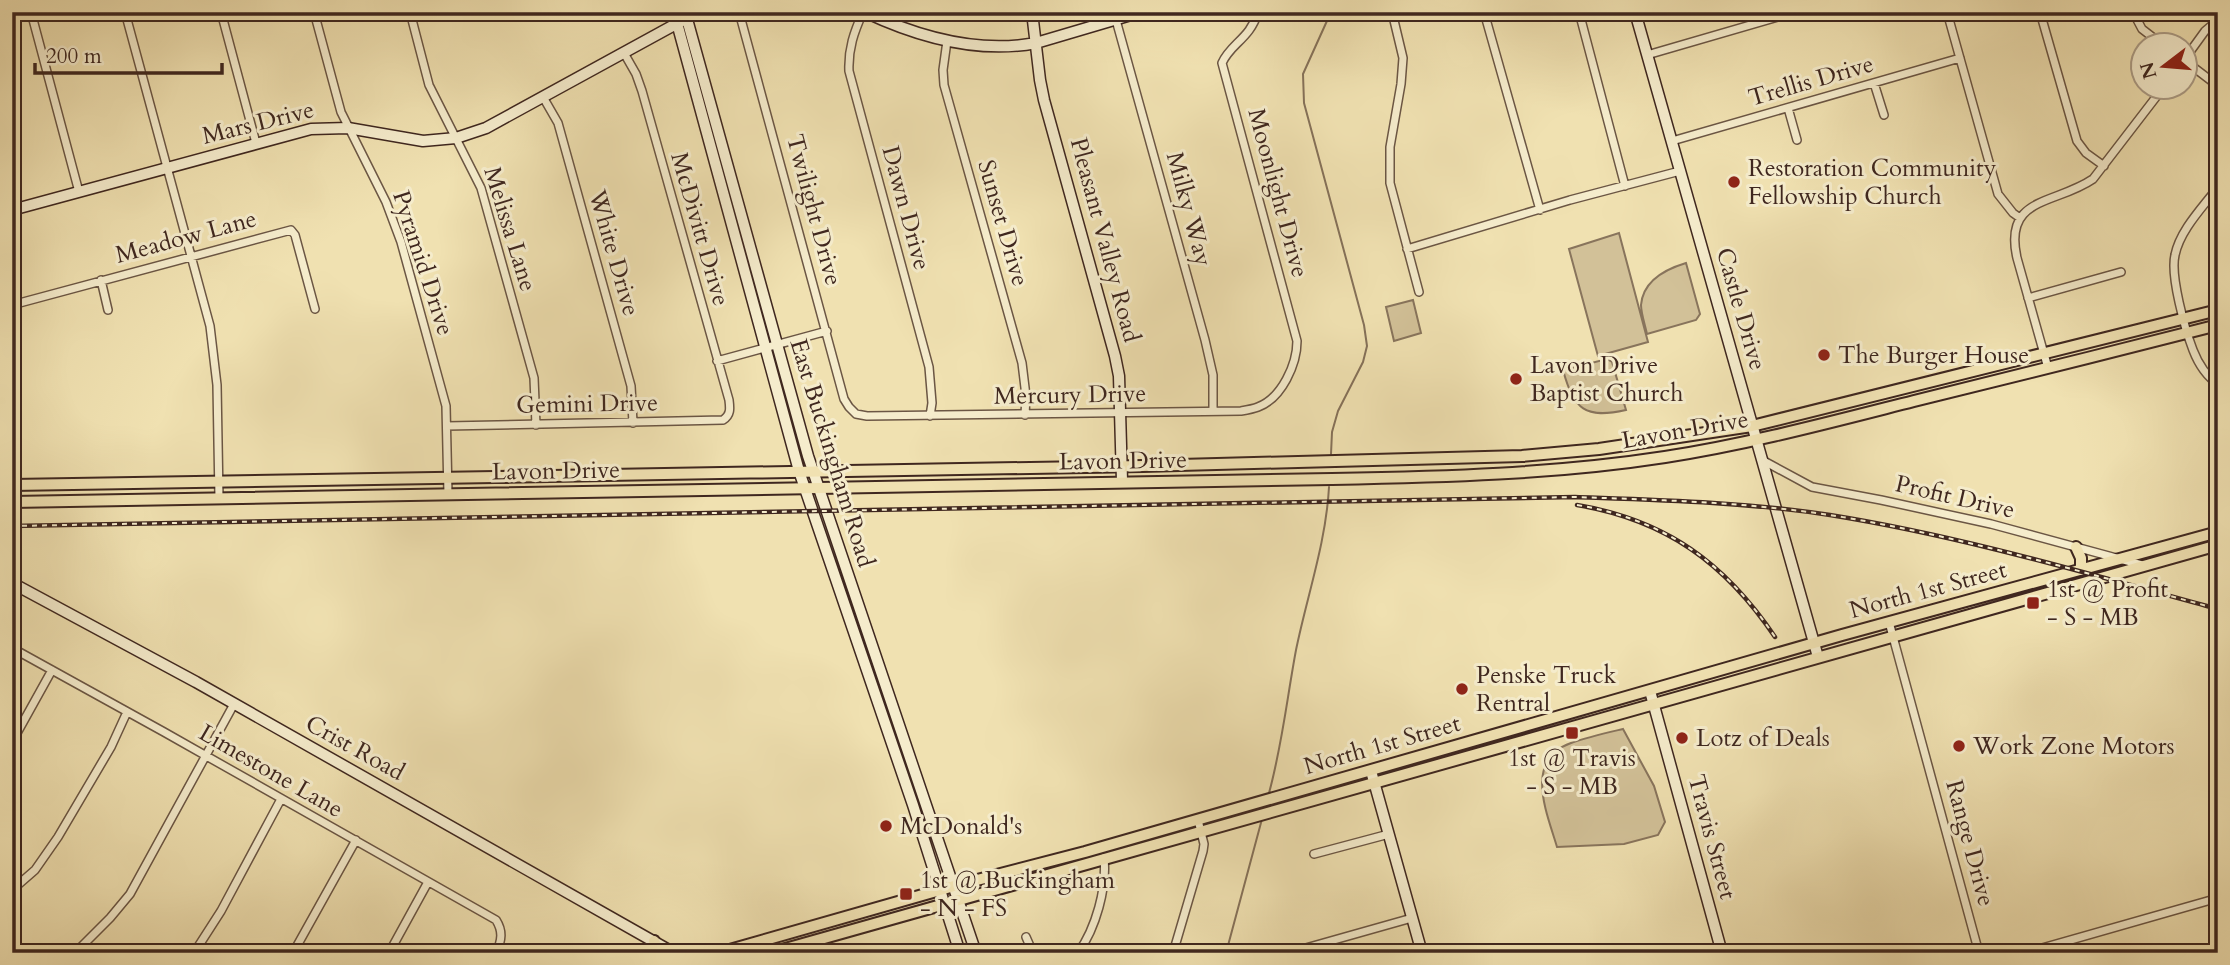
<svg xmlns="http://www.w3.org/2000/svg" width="2230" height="965" viewBox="0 0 2230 965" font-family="Cardo,serif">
<rect width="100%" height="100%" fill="#f0e1b1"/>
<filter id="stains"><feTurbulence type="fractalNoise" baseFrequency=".00286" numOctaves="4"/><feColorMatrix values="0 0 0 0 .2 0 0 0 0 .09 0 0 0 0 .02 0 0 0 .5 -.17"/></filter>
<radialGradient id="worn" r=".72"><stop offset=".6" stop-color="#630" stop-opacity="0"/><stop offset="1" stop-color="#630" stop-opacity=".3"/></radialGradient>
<path fill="#d2c198" stroke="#88745c" stroke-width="2" d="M1619 233 1648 342 1598 356 1569 249Z
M1686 263 1700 314 1696 320 1647 334C1645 325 1641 313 1641 305 1643 281 1666 269 1686 263Z
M1413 300 1421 333 1394 341 1386 307Z
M1607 359 1612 362 1626 410C1585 419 1574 410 1563 370Z
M1623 729 1654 786 1665 822 1658 835 1624 844 1557 847C1547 813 1523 760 1571 743 1588 737 1606 733 1623 729Z"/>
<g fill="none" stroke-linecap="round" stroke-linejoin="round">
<path stroke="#857159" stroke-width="2" d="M1331 12 1303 74 1304 103 1364 325 1367 346 1363 362 1338 411 1332 432 1331 454
M1269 793C1282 746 1287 698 1296 650 1307 596 1326 543 1329 487
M1226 953 1262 819"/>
<g stroke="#6b5644" stroke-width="10">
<path id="street" d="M31 12 79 192
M125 12 210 326 217 385 219 498
M221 12 256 143
M314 12 341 112 386 202 401 242 446 406 448 494
M410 12 429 85 481 188 534 378 536 425
M739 12 844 399 849 407 856 414 867 416 1241 411C1247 410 1253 409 1258 407 1282 398 1297 364 1297 341L1222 63C1231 43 1250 39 1258 12
M863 12C854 32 848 49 849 71L929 367 932 403 930 416
M1392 12 1403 58 1401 84 1390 147V183L1419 292
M1484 12 1540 210
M1579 12 1625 186
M1947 12 1998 194 2013 213 2020 218
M2040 12 2077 141 2086 153 2104 166
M2133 12 2142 29 2164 46
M1116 20 1205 340 1213 375V411
M947 41 943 70 944 85 1022 363 1026 396 1025 415
M1647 55 1795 12
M2184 60 2205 31 2218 20
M2184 60 2218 86
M1874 83 1884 115
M543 97 558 123 631 386 633 423
M1788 108 1797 140
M1672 141 1960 58
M2218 187C2203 207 2180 230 2175 255 2170 276 2185 329 2193 350 2198 363 2206 376 2218 384
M1407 249 1570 200 1680 171
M101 280 108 310
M2028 298 2121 272
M12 305 291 230 295 235 315 309
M717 361 827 331
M2048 368 2017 258C2003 196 2055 205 2093 179L2163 88
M447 426 723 420C731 415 730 408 729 400L642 91 636 74 624 53
M1762 460 1812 487 1881 500 1991 524 2142 565
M1889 622 1979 953
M12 648 164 732 496 920C503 931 502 940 496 953
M12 742 52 670
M1314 854 1389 834
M12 890 35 870 58 837 111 747 127 712
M1026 937 1033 953
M75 953 110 918 130 894 234 704
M194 953 221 911 281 799
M293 953 356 840
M389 953 428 882
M1078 953C1096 928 1107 888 1104 858
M1173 953 1203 851 1204 844 1198 820
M1288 953 1412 918
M2025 953 2218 898"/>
</g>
<g stroke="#3f271f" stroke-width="13">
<path id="secondary" d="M674 12 799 471 913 805 960 953
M685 12 808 456 976 953
M865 12C918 37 977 54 1036 43L1141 12
M1032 12 1040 80 1044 100 1115 356 1119 376 1122 481
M1635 12 1818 657
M12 210 311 129 348 128 423 141 456 138 486 128 698 12
M12 583 196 682 674 953
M1650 691 1722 953
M1371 771 1422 953"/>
</g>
<g stroke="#3f271f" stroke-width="14">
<path id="primary" d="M12 485 1143 466 1522 456 1599 449 1752 426 2218 310
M12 502 1332 479C1443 477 1555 474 1665 457 1749 444 1831 422 1914 401 2015 376 2117 351 2218 325
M2076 547 2081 558V570
M654 941 660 953
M719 953 954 886 1085 852 1842 635 2218 532
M771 953 2218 545"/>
</g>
<use href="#street" stroke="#f5eccc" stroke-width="7"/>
<use href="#secondary" stroke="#f5eccc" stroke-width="10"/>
<use href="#primary" stroke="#f0e1b1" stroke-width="10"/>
<g stroke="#3f271f" stroke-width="4.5">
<path id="rail" d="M1577 505C1666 520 1725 563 1775 637
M12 526 1575 497C1660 500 1745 502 1830 515 1961 536 2089 574 2218 609"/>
</g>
<use href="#rail" stroke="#f5eccc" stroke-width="2" stroke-dasharray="5" stroke-linecap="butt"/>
</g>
<g fill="#8f2418" stroke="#f5eccc" stroke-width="2.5">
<circle cx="1734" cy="182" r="7"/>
<circle cx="1824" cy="355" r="7"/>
<circle cx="1516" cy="379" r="7"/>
<rect x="2026" y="596" width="14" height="14" rx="3.5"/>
<circle cx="1462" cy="689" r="7"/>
<rect x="1565" y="726" width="14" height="14" rx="3.5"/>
<circle cx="1682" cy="738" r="7"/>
<circle cx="1959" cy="746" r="7"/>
<circle cx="886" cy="826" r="7"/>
<rect x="899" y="887" width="14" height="14" rx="3.5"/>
</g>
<g text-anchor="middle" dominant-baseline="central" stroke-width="6" stroke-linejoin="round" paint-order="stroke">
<g font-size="24" fill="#3f271f" stroke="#f5eccc">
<text transform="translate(1811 81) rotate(-16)">Trellis Drive</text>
<text transform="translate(258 123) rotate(-14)">Mars Drive</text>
<text transform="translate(1278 193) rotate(75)">Moonlight Drive</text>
<text transform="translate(906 208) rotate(75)">Dawn Drive</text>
<text transform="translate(1189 209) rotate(75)">Milky Way</text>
<text transform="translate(814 210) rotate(75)">Twilight Drive</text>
<text transform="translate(1003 223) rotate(74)">Sunset Drive</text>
<text transform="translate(510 229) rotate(73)">Melissa Lane</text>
<text transform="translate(700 229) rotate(74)">McDivitt Drive</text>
<text transform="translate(186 237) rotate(-15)">Meadow Lane</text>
<text transform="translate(1105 240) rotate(75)">Pleasant Valley Road</text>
<text transform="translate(614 253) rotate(74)">White Drive</text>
<text transform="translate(423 263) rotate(72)">Pyramid Drive</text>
<text transform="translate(1741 309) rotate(74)">Castle Drive</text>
<text transform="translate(1070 395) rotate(-1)">Mercury Drive</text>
<text transform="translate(587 404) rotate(-1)">Gemini Drive</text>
<text transform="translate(1685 430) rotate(-10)">Lavon Drive</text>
<text transform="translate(832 453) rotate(73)">East Buckingham Road</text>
<text transform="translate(1123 461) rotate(-1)">Lavon Drive</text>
<text transform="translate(556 471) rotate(-1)">Lavon Drive</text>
<text transform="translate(1955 497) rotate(13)">Profit Drive</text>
<text transform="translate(1928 590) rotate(-15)">North 1st Street</text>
<text transform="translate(1382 745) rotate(-16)">North 1st Street</text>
<text transform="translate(355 748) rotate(29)">Crist Road</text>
<text transform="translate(271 771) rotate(30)">Limestone Lane</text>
<text transform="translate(1712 837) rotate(75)">Travis Street</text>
<text transform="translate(1970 843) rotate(75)">Range Drive</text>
</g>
<g font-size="24" fill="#3f271f" stroke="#f5eccc" text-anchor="start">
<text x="1748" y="168">Restoration Community<tspan x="1748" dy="28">Fellowship Church</tspan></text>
<text x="1838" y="355">The Burger House</text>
<text x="1530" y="365">Lavon Drive<tspan x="1530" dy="28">Baptist Church</tspan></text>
<text x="2047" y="589">1st @ Profit<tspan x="2047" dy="28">- S - MB</tspan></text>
<text x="1476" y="675">Penske Truck<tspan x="1476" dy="28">Rentral</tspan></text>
<text x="1696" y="738">Lotz of Deals</text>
<text x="1973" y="746">Work Zone Motors</text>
<text x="1572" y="758" text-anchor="middle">1st @ Travis<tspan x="1572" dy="28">- S - MB</tspan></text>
<text x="900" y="826">McDonald's</text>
<text x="920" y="880">1st @ Buckingham<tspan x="920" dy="28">- N - FS</tspan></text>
</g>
</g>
<rect width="2230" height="965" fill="none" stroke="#f0e1b1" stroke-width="42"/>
<rect x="14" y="14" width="2202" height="937" fill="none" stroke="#3f271f" stroke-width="3.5"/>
<rect x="21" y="21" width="2188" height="923" fill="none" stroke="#3f271f" stroke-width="2"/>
<g transform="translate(2164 66) rotate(254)"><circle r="33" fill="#f5eccc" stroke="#ac9d87" stroke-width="2"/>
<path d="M0-5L12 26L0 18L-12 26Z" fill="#8f2418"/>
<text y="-10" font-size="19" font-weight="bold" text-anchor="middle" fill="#3f271f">N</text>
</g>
<path d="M35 63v10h187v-10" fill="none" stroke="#3f271f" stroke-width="3.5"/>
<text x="46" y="63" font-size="21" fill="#3f271f" stroke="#f5eccc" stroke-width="5" paint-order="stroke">200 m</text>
<rect width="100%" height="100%" filter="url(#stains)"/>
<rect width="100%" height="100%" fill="url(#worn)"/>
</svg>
